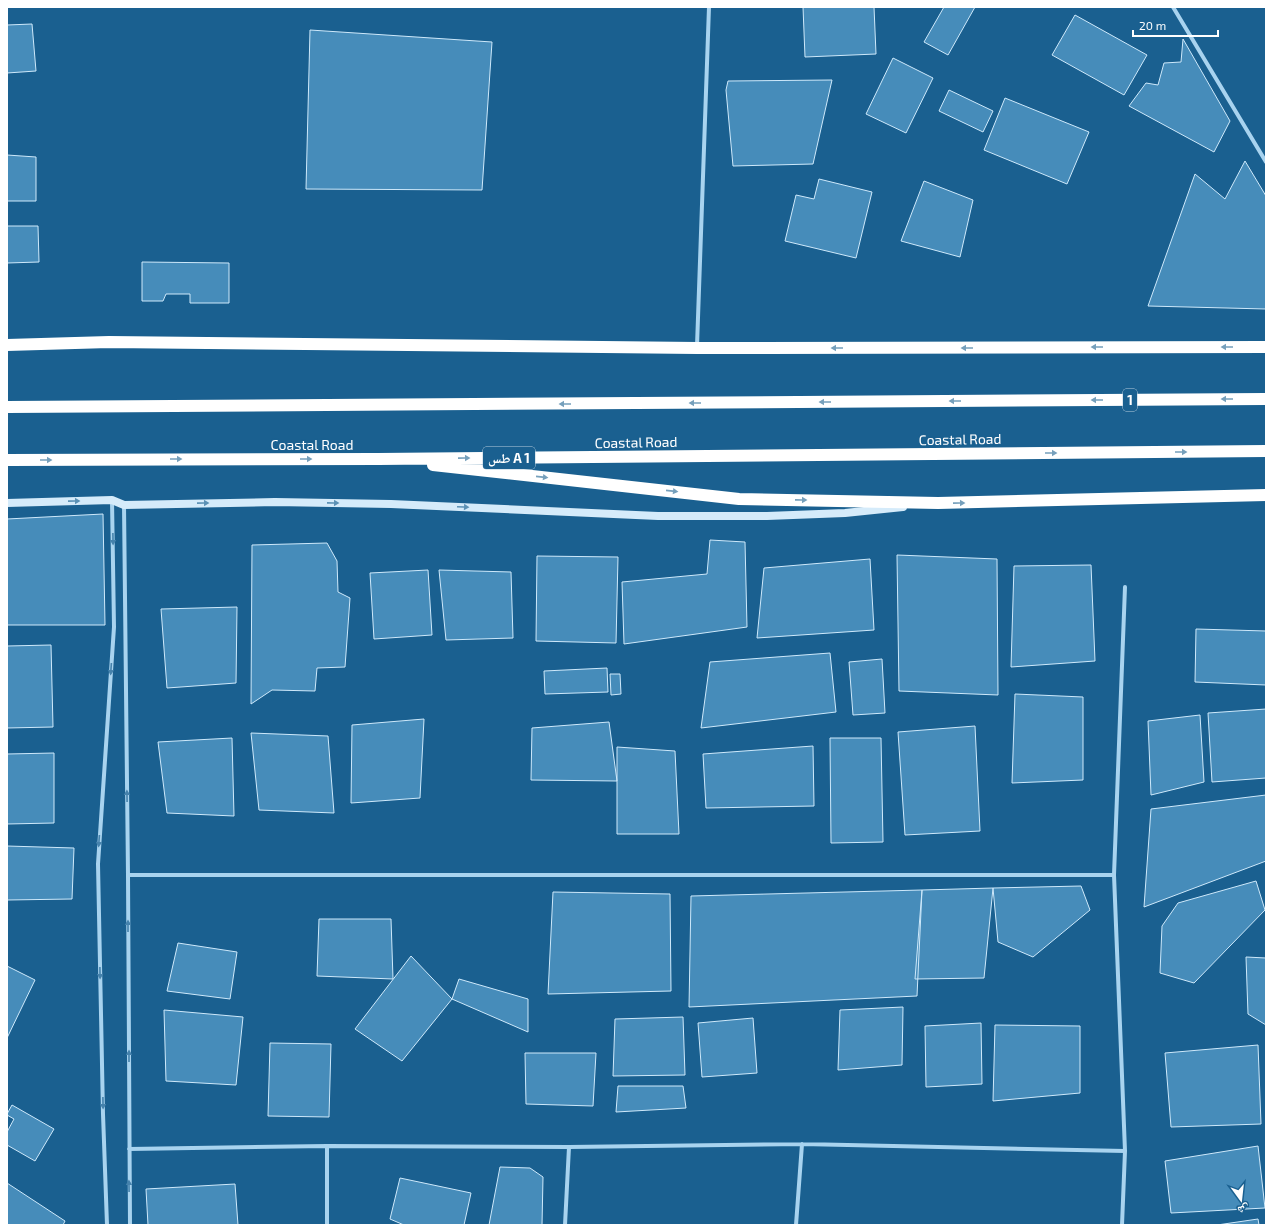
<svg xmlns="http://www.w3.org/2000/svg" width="1273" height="1232" viewBox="0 0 1273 1232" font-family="'Exo 2','Noto Naskh Arabic',sans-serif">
<rect width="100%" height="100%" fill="#1a6090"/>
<path fill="#468cba" stroke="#cee9fb" d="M803 7H874L876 54 805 57Z
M944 7H975L948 55 924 42Z
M1075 15 1147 55 1124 95 1052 55Z
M32 24 36 71 7 73V25Z
M310 30 492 42 482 190 306 189Z
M1183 39 1230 121 1214 152 1129 106 1146 83 1158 85 1164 63 1181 62Z
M893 58 933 78 906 133 866 114Z
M832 80 813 164 733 166 726 90 728 81Z
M949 90 993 111 983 132 939 111Z
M1005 98 1089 132 1067 184 984 150Z
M7 155 36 157V201H7Z
M1245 161 1266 196V309L1148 306 1195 174 1225 199Z
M819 179 872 192 856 258 785 241 796 195 814 199Z
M924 181 973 200 960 257 901 241Z
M7 226H38L39 262 7 263Z
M142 262 229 263V303H190V294H166L163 301H142Z
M103 514 105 625H7V519Z
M710 540 745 542 747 627 624 644 622 582 707 574Z
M327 543 337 561 338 592 350 598 345 667 317 668 315 691 272 690 251 704 252 545Z
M897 555 997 559 998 695 899 691Z
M537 556 618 557 616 643 536 641Z
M870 559 874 630 757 638 764 568Z
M1091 565 1095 661 1011 667 1014 566Z
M428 570 432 635 374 639 370 573Z
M439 570 511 572 513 638 446 640Z
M237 607 236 683 167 688 161 609Z
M1196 629 1266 631V685L1195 682Z
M51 645 53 727 7 728V646Z
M830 653 836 712 701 728 710 662Z
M882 659 885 713 853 715 849 662Z
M607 668 608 692 545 694 544 671Z
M610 674H620L621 694 611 695Z
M1015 694 1083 697V780L1012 783Z
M1266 709V778L1212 782 1208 713Z
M1200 715 1204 782 1151 795 1148 721Z
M424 719 420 798 351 803 352 725Z
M609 722 617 781 531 780 532 728Z
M975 726 980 831 905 835 898 732Z
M251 733 328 736 334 813 259 810Z
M232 738 234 816 167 813 158 742Z
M830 738H881L883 842 831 843Z
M813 746 814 806 706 808 703 754Z
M617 747 675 751 679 834H617Z
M54 753V823L7 824V754Z
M1266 795V861L1144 907 1151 809Z
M7 846 74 848 72 899 7 900Z
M1256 881 1265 910 1194 983 1160 973 1162 926 1178 903Z
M1081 886 1090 910 1033 957 998 942 993 888Z
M993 888 984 978 915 979 922 890Z
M922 890 917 996 689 1007 691 896Z
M553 892 670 894 671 991 548 994Z
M319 919H391L393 979 317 976Z
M178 943 237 952 230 999 167 991Z
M411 956 452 999 402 1061 355 1029Z
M1246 957 1266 958V1025L1248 1014Z
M7 966 35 980 7 1038Z
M459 979 528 999V1032L452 999Z
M903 1007 902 1065 838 1070 840 1010Z
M164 1010 243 1017 236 1085 166 1081Z
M683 1017 685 1075 613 1076 615 1019Z
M753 1018 757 1073 702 1077 698 1023Z
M981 1023 982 1084 926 1087 925 1026Z
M995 1025 1080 1026V1093L993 1101Z
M270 1043 331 1044 329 1117 268 1116Z
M1258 1045 1261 1124 1171 1127 1165 1053Z
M525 1053H596L593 1106 526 1104Z
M618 1086H683L686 1108 616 1112Z
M12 1105 54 1129 35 1161 7 1145V1132L14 1119 7 1115V1114Z
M1258 1146 1265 1208 1171 1213 1165 1161Z
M500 1167 530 1168 543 1177 542 1225H489Z
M400 1178 471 1193 464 1225H404L390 1219Z
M7 1183 65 1221 63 1225H7Z
M235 1184 238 1225H148L146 1189Z
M1258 1219 1259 1225H1217Z"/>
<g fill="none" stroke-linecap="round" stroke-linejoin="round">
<path stroke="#a8d3ef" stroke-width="4" d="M1173 7 1266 162
M697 346 709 7
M124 505 128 875 130 1225
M128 875H1114
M129 1149 327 1146 569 1147 802 1144 1125 1151
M107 1225 103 1114 98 864 114 627 112 500
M327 1225V1146
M565 1225 569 1147
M796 1225 802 1144
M1122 1225 1125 1151 1114 875 1125 587"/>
<path stroke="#d5ebfa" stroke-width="8" d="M7 503 112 500 124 505 275 502 391 504 658 516H767L845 513 903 507"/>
<path stroke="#fff" stroke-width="12" d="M7 345 109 342 697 348 1266 347
M7 407 1266 399
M7 460 378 459 1266 451
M433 465 739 499 938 503 1266 495"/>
</g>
<defs><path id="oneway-solid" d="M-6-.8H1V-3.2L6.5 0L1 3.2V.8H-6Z"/></defs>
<g fill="#76a0bc">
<use href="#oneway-solid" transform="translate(1097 347) rotate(180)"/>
<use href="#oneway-solid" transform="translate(1227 347) rotate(180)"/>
<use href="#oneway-solid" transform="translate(837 348) rotate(180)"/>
<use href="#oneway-solid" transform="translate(967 348) rotate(180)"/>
<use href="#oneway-solid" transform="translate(1227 399) rotate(180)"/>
<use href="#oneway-solid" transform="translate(1097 400) rotate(180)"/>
<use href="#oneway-solid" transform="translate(955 401) rotate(180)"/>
<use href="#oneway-solid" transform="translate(825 402) rotate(180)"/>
<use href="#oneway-solid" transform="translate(695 403) rotate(180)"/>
<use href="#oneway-solid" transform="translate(565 404) rotate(180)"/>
<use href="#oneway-solid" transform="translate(1181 452)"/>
<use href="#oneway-solid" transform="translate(1051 453)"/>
<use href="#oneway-solid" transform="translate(464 458) rotate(-1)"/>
<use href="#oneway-solid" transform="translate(176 459)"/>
<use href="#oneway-solid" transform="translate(306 459)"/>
<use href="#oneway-solid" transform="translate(46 460)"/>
<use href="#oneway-solid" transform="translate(542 477) rotate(6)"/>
<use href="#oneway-solid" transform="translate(672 491) rotate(6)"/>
<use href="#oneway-solid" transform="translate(801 500) rotate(1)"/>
<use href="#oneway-solid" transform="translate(959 503) rotate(-1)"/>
</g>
<g fill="#5b91b5">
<use href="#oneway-solid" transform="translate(74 501) rotate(-1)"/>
<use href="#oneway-solid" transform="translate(203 503) rotate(-1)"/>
<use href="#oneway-solid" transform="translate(333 503) rotate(1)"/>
<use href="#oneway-solid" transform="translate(463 507) rotate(3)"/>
</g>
<g fill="#4582ac">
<use href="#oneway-solid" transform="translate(113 539) rotate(89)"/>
<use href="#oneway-solid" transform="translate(111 669) rotate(94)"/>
<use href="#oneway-solid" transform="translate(127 796) rotate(-91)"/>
<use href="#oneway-solid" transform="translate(99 841) rotate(94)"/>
<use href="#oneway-solid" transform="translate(128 926) rotate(-90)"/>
<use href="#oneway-solid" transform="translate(100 973) rotate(89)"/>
<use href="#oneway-solid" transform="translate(129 1056) rotate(-90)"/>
<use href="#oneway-solid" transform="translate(103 1103) rotate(89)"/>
<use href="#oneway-solid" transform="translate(129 1186) rotate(-91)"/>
</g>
<g text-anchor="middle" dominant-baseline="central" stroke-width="3" stroke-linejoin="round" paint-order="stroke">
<g fill="#1a6090" stroke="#bacfde" stroke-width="1">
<rect x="1123" y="389" width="14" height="22" rx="3"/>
<rect x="483" y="447" width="52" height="22" rx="3"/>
</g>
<g font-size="13" font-weight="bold" fill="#fff">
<text x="1130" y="400">1</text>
<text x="509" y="458">طس A 1</text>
</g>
<g font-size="14" fill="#fff" stroke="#1a6090">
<text transform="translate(960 439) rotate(-1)">Coastal Road</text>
<text transform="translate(636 442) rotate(-1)">Coastal Road</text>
<text x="312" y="444">Coastal Road</text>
</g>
</g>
<rect width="1273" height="1232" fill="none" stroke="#ffffff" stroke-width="16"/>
<g transform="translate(1241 1200) rotate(165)" stroke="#1a6090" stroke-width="3" paint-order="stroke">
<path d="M0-3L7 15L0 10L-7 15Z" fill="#ffffff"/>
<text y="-6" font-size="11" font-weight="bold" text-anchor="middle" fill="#ffffff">ش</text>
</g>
<path d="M1133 30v6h85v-6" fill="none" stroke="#ffffff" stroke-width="2"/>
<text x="1139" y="30" font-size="12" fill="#ffffff" stroke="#1a6090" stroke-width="3" paint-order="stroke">20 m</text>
</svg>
